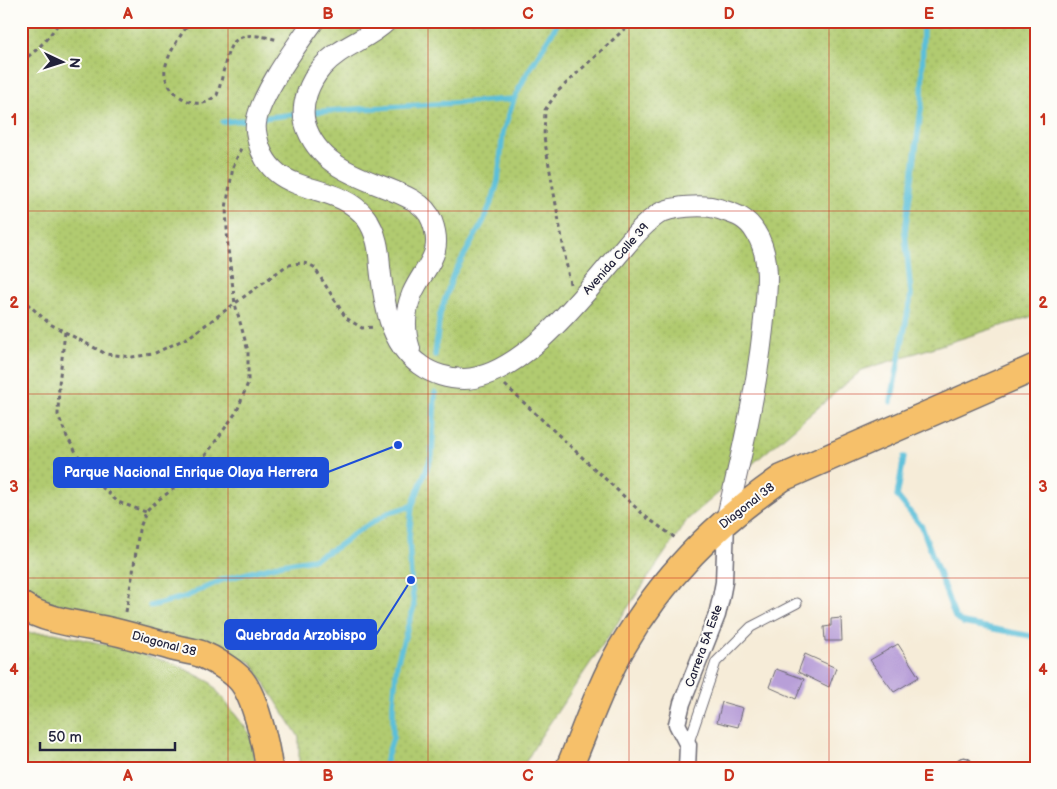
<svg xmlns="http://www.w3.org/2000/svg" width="1057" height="789" viewBox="0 0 1057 789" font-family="'Balsamiq Sans',sans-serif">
<defs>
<pattern id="park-dots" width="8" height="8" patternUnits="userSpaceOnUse" patternTransform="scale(1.25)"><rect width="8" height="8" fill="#b1cb70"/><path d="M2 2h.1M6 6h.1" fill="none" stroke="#98ae62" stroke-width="1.8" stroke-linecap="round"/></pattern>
</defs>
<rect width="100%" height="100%" fill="#fdfcf7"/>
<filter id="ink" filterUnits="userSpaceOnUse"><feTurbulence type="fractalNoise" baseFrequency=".02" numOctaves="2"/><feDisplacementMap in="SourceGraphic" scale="10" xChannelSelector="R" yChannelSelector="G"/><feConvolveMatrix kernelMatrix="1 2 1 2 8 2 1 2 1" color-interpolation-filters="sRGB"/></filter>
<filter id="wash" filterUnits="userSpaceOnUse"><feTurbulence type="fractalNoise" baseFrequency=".0096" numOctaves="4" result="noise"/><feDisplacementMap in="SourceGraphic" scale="20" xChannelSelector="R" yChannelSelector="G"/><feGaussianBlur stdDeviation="1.12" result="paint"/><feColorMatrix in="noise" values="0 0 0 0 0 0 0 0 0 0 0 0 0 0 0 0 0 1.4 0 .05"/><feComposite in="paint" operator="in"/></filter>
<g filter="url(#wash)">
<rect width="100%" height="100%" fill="#f6ecd8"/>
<path fill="url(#park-dots)" stroke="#6a7656" d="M21 21H1036V315L862 370 687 520 541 736 522 768H299V737L251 662 69 611 21 593Z
M21 630 27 633H54L117 647 175 664 210 682 251 735 256 768H21Z"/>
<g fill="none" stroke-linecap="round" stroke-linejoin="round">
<path stroke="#5bbfd9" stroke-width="5.5" d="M312 112 514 99
M262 118 296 114
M223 122 253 119
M435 355 440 314 453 275 483 222 493 198 498 181 503 132 514 99 525 77 559 21
M891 402 911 295 905 232 922 102 923 21
M904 457 897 496 922 527 955 617 963 623 1036 637
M150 606 185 597 222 580 282 564 313 559 337 547 358 531 388 513 412 506
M386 768V760L393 738V704L397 663 414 606 411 580 409 536 412 506 432 455 435 393"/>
</g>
<g id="blocks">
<path fill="#b89fd8" d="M841 618 842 641H825L824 627 831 626V619Z
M898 644 919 677 894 692 870 660Z
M805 654 836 668 829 687 798 672Z
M776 669 804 679 796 699 769 687Z
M722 702 743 708 738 727 717 722Z"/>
</g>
</g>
<g filter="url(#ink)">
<use href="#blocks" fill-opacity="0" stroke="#6c6972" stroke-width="1"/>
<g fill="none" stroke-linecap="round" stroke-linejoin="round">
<g stroke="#6c6972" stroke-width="11">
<path id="service" d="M688 745 716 662 751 627 797 603"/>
</g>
<g stroke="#6c6972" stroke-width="19">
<path id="minor" d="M687 768 688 745 677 724 682 703 717 615 721 598 724 582 726 521
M964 768V766"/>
</g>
<g stroke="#6c6972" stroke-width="22">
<path id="tertiary" d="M314 21C298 43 252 105 256 131 266 203 334 176 366 218 377 233 379 250 380 267 384 303 389 343 420 365 432 374 449 379 464 379 521 377 582 297 617 256 630 241 641 226 657 215 669 206 705 204 719 209 735 214 747 217 756 233 773 259 766 299 763 329 756 394 741 457 726 521
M387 21C368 40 340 46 322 67 310 81 300 104 305 123 324 190 418 180 432 221 445 256 424 266 412 294 404 313 404 330 410 349"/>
</g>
<g stroke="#6c6972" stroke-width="29">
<path id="primary" d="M21 605C41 619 74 624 97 628 124 633 149 641 175 648 183 650 193 651 201 654 213 659 230 669 239 678 255 694 266 745 269 768
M569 768C586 728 600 686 621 649 663 577 714 525 782 478L1036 367"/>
</g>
<path stroke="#6c6972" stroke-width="3" stroke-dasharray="4 4" stroke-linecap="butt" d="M191 21C181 34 168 53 165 69 162 88 189 109 207 102 210 100 214 97 217 95 231 54 220 24 278 40
M21 61C37 52 50 36 60 21
M570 284 544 137 545 110 558 91 633 21
M21 298 50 324 106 354 132 357 153 354 189 337 286 266C297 263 304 261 314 267L346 318 362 328 374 327
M65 332 59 384 58 415 67 437 91 477 118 502 146 512
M505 385 646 517 677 539
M126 612 133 572 139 530 146 512 158 500 172 490 208 452 237 411 248 383V351L235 304 228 249 226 208 233 167 241 148"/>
<use href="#service" stroke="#fff" stroke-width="9"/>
<use href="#minor" stroke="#fff" stroke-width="16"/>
<use href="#tertiary" stroke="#fff" stroke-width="20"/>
<use href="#primary" stroke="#f6c06b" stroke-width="26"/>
</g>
</g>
<path fill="none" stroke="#c8321e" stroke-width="1" stroke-opacity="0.55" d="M228 21V768M428 21V768M629 21V768M829 21V768M21 211H1036M21 394H1036M21 578H1036"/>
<g text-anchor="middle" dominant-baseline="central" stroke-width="4" stroke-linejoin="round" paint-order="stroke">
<g font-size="12" fill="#22223b" stroke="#fdfcf7">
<text transform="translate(616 259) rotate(-48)">Avenida Calle 39</text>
<text transform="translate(747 506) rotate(-38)">Diagonal 38</text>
<text transform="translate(164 644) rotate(15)">Diagonal 38</text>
<text transform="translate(704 646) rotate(-70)">Carrera 5A Este</text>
</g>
</g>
<path fill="none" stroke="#1d4ed8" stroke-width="2" d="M398 445L328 472M411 580L376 635"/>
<g fill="#1d4ed8" stroke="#fdfcf7" stroke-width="2">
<circle cx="398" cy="445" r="5"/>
<circle cx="411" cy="580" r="5"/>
</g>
<g fill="#1d4ed8" stroke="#1d4ed8" stroke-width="2">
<rect x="54" y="458" width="274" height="29" rx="5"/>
<rect x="225" y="620" width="151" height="29" rx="5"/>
</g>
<g font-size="14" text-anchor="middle" font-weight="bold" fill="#fff">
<text x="191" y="477">Parque Nacional Enrique Olaya Herrera</text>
<text x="301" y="640">Quebrada Arzobispo</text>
</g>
<rect width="1057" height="789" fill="none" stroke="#fdfcf7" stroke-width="55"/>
<g transform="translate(62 62) rotate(94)" stroke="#fdfcf7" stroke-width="4" paint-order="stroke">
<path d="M0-4L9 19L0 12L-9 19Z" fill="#22223b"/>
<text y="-8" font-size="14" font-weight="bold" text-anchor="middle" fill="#22223b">N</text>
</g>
<path d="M40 742v8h135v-8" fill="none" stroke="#22223b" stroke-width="2.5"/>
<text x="48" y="742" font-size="15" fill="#22223b" stroke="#fdfcf7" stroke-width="4" paint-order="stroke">50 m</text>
<rect x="28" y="28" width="1002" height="734" fill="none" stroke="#c8321e" stroke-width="2"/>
<g font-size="16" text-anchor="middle" font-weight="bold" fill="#c8321e">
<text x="128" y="19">A</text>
<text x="328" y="19">B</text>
<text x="528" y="19">C</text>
<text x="729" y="19">D</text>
<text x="929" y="19">E</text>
<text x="14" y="125">1</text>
<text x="1043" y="125">1</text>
<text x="14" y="308">2</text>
<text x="1043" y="308">2</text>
<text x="14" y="492">3</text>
<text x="1043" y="492">3</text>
<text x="14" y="675">4</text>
<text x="1043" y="675">4</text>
<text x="128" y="781">A</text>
<text x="328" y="781">B</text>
<text x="528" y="781">C</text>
<text x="729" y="781">D</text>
<text x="929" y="781">E</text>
</g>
</svg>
